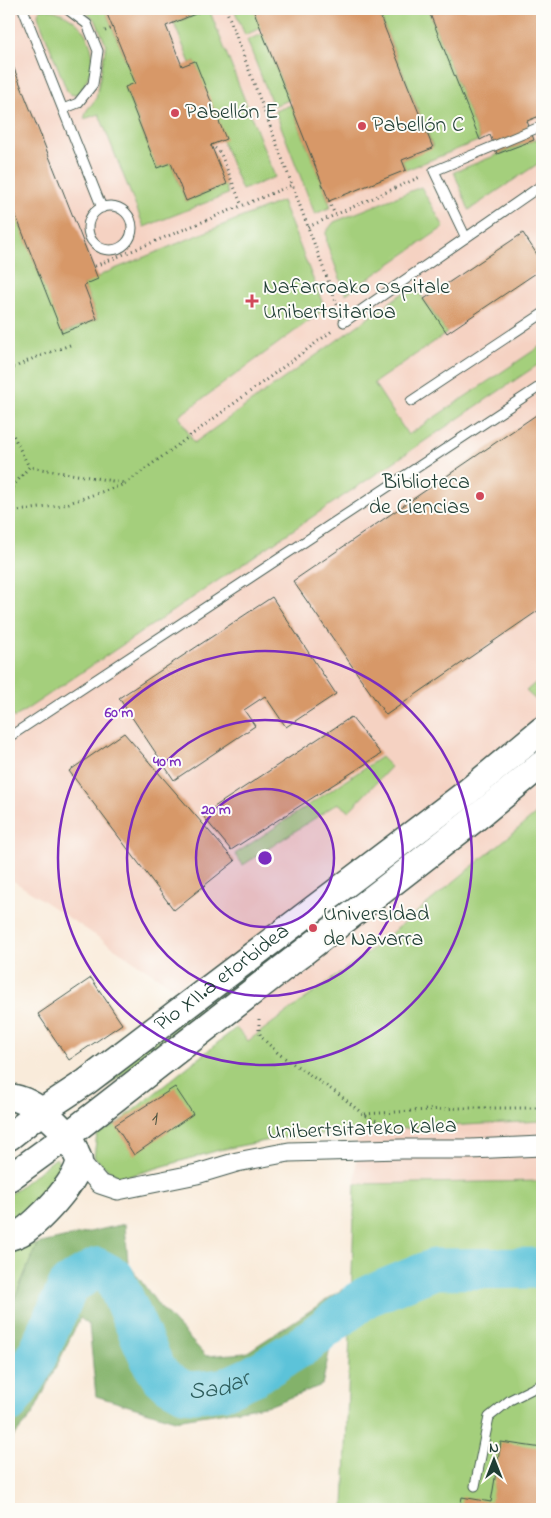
<svg xmlns="http://www.w3.org/2000/svg" width="551" height="1518" viewBox="0 0 551 1518" font-family="'Indie Flower',sans-serif">
<rect width="100%" height="100%" fill="#fdfcf7"/>
<filter id="ink" filterUnits="userSpaceOnUse"><feTurbulence type="fractalNoise" baseFrequency=".02" numOctaves="2"/><feDisplacementMap in="SourceGraphic" scale="10" xChannelSelector="R" yChannelSelector="G"/><feConvolveMatrix kernelMatrix="1 2 1 2 8 2 1 2 1" color-interpolation-filters="sRGB"/></filter>
<filter id="wash" filterUnits="userSpaceOnUse"><feTurbulence type="fractalNoise" baseFrequency=".0096" numOctaves="4" result="noise"/><feDisplacementMap in="SourceGraphic" scale="20" xChannelSelector="R" yChannelSelector="G"/><feGaussianBlur stdDeviation="1.12" result="paint"/><feColorMatrix in="noise" values="0 0 0 0 0 0 0 0 0 0 0 0 0 0 0 0 0 1.4 0 .05"/><feComposite in="paint" operator="in"/></filter>
<g filter="url(#wash)">
<rect width="100%" height="100%" fill="#f9ebda"/>
<path fill="#f5d2c2" d="M9 9H542V1509H344L357 1135 248 1041 191 978 176 989 9 878Z"/>
<path fill="#a4cf7b" stroke="#628658" d="M41 9C70 9 96 34 92 65 90 75 85 84 79 93L72 95 67 91 39 19 38 14Z
M83 9H105L135 83 125 88 157 168 171 163 186 201 225 185 228 194 144 227 99 114 84 119 87 110 96 99 106 45 96 21Z
M209 9 275 177 242 190 222 140 195 61 190 63 174 23Z
M234 9H253L261 28 245 35Z
M383 9H428L480 140 406 170 402 160 433 147 380 16 385 14Z
M263 34 289 100 273 106 247 40Z
M291 105 331 207 315 214 275 111Z
M542 137V161L469 210 454 172Z
M421 187 444 227 346 294 327 244 326 232 334 222Z
M9 198 63 333 97 319 84 285 105 273 282 201 325 309 179 416 194 443 414 285 447 333 374 383 408 435 542 345V362L14 718 9 710Z
M542 677V708L541 709 537 701 526 691Z
M542 741V750L423 849 67 1116 61 1110Z
M381 757 391 767 349 811 338 803 243 865 235 854Z
M542 809V1121L407 1128 357 1135 316 1134 275 1139 219 1150 133 1175 116 1177 94 1157 97 1134 115 1125 236 1028 248 1041 366 954Z
M56 1158 62 1167C57 1197 32 1209 9 1225V1195Z
M542 1181V1509H344L355 1184Z
M37 1244 9 1312V1251Z"/>
<path fill="#83b26b" stroke="#517850" d="M125 1224 128 1263 159 1306 206 1356 246 1353 343 1289 322 1385 271 1405 175 1420 96 1396 89 1325 80 1318 33 1414 9 1442V1312L37 1244Z"/>
<g fill="none" stroke-linecap="round" stroke-linejoin="round">
<path stroke="#5cc3d9" stroke-width="41" id="s1" d="M9 1403 29 1373 69 1285 97 1268 114 1277 153 1364 160 1375 168 1382 184 1391 194 1392 224 1389 253 1376 305 1344 366 1297 434 1269 542 1268"/>
</g>
<g id="blocks">
<path fill="#d79868" d="M105 9H199L200 12 166 26 182 66 195 61 226 139 211 145 227 184 186 201 171 163 157 168 125 87 135 83Z
M253 9H383L385 14 380 16 433 148 402 160 406 170 329 201Z
M428 9H542V115L527 121 534 140 497 154 490 135 480 140Z
M9 56 98 279 84 285 97 319 62 333 9 198Z
M523 233 542 262V269L447 333 424 299Z
M542 411V608L386 715 293 581Z
M272 597 336 694 286 727 265 696 244 710 255 726 174 780 119 698Z
M351 717 381 754 231 850 202 815Z
M124 733 235 861 174 910 69 771Z
M91 978 122 1024 69 1060 38 1014Z
M175 1087 193 1114 134 1155 115 1125Z
M501 1442 542 1448V1509H460L462 1497 491 1502Z"/>
</g>
</g>
<g filter="url(#ink)">
<use href="#blocks" fill-opacity="0" stroke="#40574d" stroke-width="1"/>
<g fill="none" stroke-linecap="round" stroke-linejoin="round">
<g stroke="#40574d" stroke-width="11">
<path id="service" d="M23 9 102 208
M63 109 78 103 93 84 98 51 87 24 67 9
M88 228a22 22 0 1 1 44 0a22 22 0 1 1-44 0Z
M466 238 434 171 542 126
M344 322 542 185
M411 401 542 314
M9 737 542 385
M475 1486 489 1417 510 1400 542 1384"/>
</g>
<g stroke="#40574d" stroke-width="21">
<path id="minor" d="M79 1160 100 1184 118 1190 197 1174 237 1162 289 1152 402 1149H471L542 1146"/>
</g>
<g stroke="#40574d" stroke-width="29">
<g id="secondary">
<path d="M9 1097C35 1100 68 1129 76 1153 77 1156 79 1158 79 1161 79 1180 36 1225 20 1233 17 1235 12 1236 9 1237"/>
<path id="s2" d="M9 1137 42 1111 86 1082 465 794 542 730"/>
<path d="M9 1178 67 1136 481 814 542 764"/>
</g>
</g>
<path stroke="#40574d" stroke-width="3" stroke-dasharray="1 4" stroke-linecap="butt" d="M226 9 338 307
M105 31 113 28
M41 137 44 136
M211 145 220 152 242 206
M329 201 335 215
M308 227 420 177
M95 266 292 185
M9 370 34 358 70 345
M9 427 29 467
M9 491 29 467 125 483
M9 512 63 505 125 484 332 331
M259 1019V1031L261 1037 279 1054 341 1096 364 1115 390 1127
M365 1114 458 1108H542"/>
<use href="#service" stroke="#fff" stroke-width="9"/>
<use href="#minor" stroke="#fff" stroke-width="19"/>
<use href="#secondary" stroke="#fff" stroke-width="26"/>
</g>
</g>
<circle cx="265" cy="858" r="69" fill="#7b2cbf" fill-opacity=".12"/>
<g fill="none" stroke="#7b2cbf" stroke-width="2.5">
<circle cx="265" cy="858" r="69"/>
<circle cx="265" cy="858" r="138"/>
<circle cx="265" cy="858" r="207"/>
</g>
<g fill="#d1495b" stroke="#fdfcf7" stroke-width="2">
<circle cx="175" cy="113" r="5"/>
<circle cx="362" cy="126" r="5"/>
<path d="M249.5 293.5h5v5h5v5h-5v5h-5v-5h-5v-5h5z"/>
<circle cx="480" cy="496" r="5"/>
<circle cx="313" cy="928" r="5"/>
</g>
<g text-anchor="middle" dominant-baseline="central" stroke-width="4" stroke-linejoin="round" paint-order="stroke">
<g font-size="20" fill="#4d5441">
<text x="155" y="1119">1</text>
</g>
<g font-size="22" fill="#1f3d34" stroke="#fdfcf7" text-anchor="start">
<text x="185" y="113">Pabellón E</text>
<text x="372" y="126">Pabellón C</text>
<text x="263" y="288">Nafarroako Ospitale<tspan x="263" dy="25">Unibertsitarioa</tspan></text>
<text x="470" y="483" text-anchor="end">Biblioteca<tspan x="470" dy="25">de Ciencias</tspan></text>
<text x="323" y="915">Universidad<tspan x="323" dy="25">de Navarra</tspan></text>
</g>
<g font-size="22" fill="#1f3d34" stroke="#fdfcf7">
<text stroke="none"><textPath href="#s2" startOffset="266">Pio XII.a etorbidea</textPath></text>
<text transform="translate(362 1130) rotate(-2)">Unibertsitateko kalea</text>
</g>
<g font-size="24" font-style="italic" fill="#2e5e5d" stroke="#fdfcf7">
<text stroke="none"><textPath href="#s1" startOffset="358">Sadar</textPath></text>
</g>
</g>
<circle cx="265" cy="858" r="8" fill="#7b2cbf" stroke="#fdfcf7" stroke-width="2.5"/>
<g font-size="15" text-anchor="middle" font-weight="bold" fill="#7b2cbf" stroke="#fdfcf7" stroke-width="4" stroke-linejoin="round" paint-order="stroke">
<text x="119" y="717">60 m</text>
<text x="167" y="766">40 m</text>
<text x="216" y="814">20 m</text>
</g>
<rect width="551" height="1518" fill="none" stroke="#fdfcf7" stroke-width="30"/>
<g transform="translate(494 1460)" stroke="#fdfcf7" stroke-width="4" paint-order="stroke">
<path d="M0-4L9 19L0 12L-9 19Z" fill="#1f3d34"/>
<text y="-8" font-size="14" font-weight="bold" text-anchor="middle" fill="#1f3d34">N</text>
</g>
</svg>
